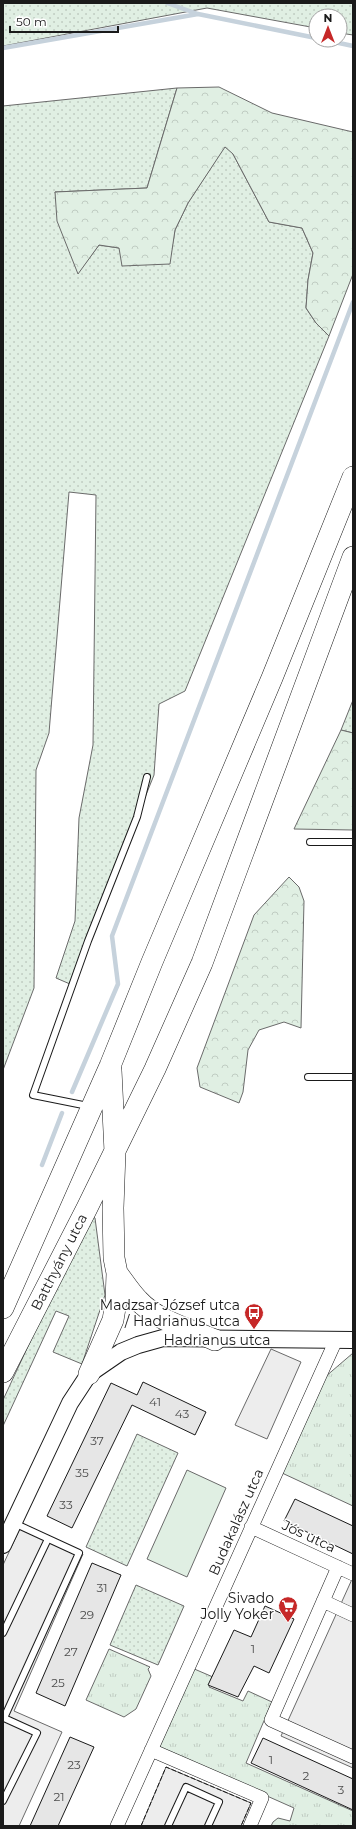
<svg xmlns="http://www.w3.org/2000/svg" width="356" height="1829" viewBox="0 0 356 1829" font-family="Montserrat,sans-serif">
<defs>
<pattern id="grass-dots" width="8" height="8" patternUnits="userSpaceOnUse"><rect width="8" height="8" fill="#e0efe3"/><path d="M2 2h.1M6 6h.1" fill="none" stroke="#c0ccc2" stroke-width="1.8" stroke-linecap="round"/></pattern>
<pattern id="forest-crowns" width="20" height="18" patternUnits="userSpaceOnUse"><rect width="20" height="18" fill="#e0efe3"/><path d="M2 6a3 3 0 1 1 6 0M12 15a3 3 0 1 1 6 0" fill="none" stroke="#c0ccc2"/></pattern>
<pattern id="park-tufts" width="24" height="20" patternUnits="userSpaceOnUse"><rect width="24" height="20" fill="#e0efe3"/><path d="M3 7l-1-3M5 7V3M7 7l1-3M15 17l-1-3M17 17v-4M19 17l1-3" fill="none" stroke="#c0ccc2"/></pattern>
</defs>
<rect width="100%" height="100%" fill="#fff"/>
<path fill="url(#grass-dots)" stroke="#6a6a6a" d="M3 3H353V35L340 33V16H316V28L207 8 3 46Z
M177 88 147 188 55 192 78 273 99 245 119 248 169 264 175 230 188 203 225 146 233 154 269 222 302 228 313 253 308 280 306 308 316 323 329 336 185 691 159 704 154 775 70 984 56 978 75 921 79 818 93 745 96 495 69 492 49 733 36 770 34 988 3 1070V106Z
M353 700V733L341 730Z
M89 1215 95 1218 105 1295 82 1364 53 1352 69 1316 56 1311 3 1426V1400Z
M137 1434 178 1453 127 1566 86 1547Z
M136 1585 184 1606 158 1665 110 1645Z"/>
<path fill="url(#forest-crowns)" stroke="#6a6a6a" d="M219 87 272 113 353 132V274L329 336 316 323 306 308 308 280 313 253 302 228 269 222 233 154 225 147 188 203 175 230 170 264 122 266 119 248 99 245 78 274 57 221 55 192 147 188 177 88Z
M341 730 353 733V830L294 829Z
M289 877 299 887 304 901 301 1028 284 1022 259 1030 248 1050 243 1092 239 1103 200 1087 197 1068 254 915Z"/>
<path fill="url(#park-tufts)" stroke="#6a6a6a" d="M353 1353V1506L282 1473 325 1377Z
M109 1649 150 1667 148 1669 151 1676 136 1709 124 1717 86 1700Z
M192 1668 213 1677 209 1687 243 1701 248 1691 272 1702 246 1763 353 1811V1826H271L273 1822 278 1818 290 1821 294 1808 159 1748Z"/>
<path fill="#e0efe3" stroke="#6a6a6a" d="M187 1470 226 1488 187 1577 147 1559Z"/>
<path fill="#ededed" stroke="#6a6a6a" d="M271 1349 301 1362 267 1439 235 1425Z
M22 1524 83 1554 14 1711 62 1732 19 1826H3V1565Z
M353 1577V1768L281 1736Z
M166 1767 251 1803 241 1826H141Z"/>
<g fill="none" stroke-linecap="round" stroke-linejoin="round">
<path stroke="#c6d2dc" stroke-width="4.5" d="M167 3 198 14 316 38
M325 40 353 46
M3 48 198 14
M72 1092 118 984 112 936 353 302
M42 1165 62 1113"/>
</g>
<path fill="#e6e6e6" stroke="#1a1a1a" d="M143 1382 206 1412 195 1435 132 1405 72 1528 47 1516 111 1383 137 1395Z
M295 1499 353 1526V1554L284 1521Z
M92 1563 121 1575 65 1706 36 1693Z
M265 1606 294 1619 269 1673 254 1666 238 1697 208 1685 234 1630 251 1637Z
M70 1737 94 1747 58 1826H30Z
M263 1738 353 1779V1810L251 1763Z"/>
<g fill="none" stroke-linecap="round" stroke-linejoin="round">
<g stroke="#1a1a1a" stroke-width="8">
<path id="service" d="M310 842H353
M308 1077H353
M88 1106 33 1095 88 941 137 817 147 777
M3 1633 48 1539
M3 1801 37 1733 4 1718 79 1553 14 1523
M168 1826 186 1787 219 1802 208 1826"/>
</g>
<g stroke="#1a1a1a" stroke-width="14">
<path id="minor" d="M251 1527 353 1574
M338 1567 271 1720 353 1757
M323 1601 353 1615
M151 1750 262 1798 250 1826
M117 1826 336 1340"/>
</g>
<g stroke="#1a1a1a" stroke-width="18">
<path id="tertiary" d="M3 1545 70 1403 89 1374 121 1352 138 1345 163 1338 353 1340"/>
</g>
<g stroke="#1a1a1a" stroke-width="22">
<path id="primary" d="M117 1273C124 1282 130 1292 138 1300 157 1321 189 1329 215 1340
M3 1308 110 1066 152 962 272 678 353 477
M3 1372 87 1208 155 1069 202 963 353 557
M89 1374 113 1320 116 1302 117 1273 114 1258 113 1208 115 1152 111 1070"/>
</g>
<use href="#service" stroke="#fff" stroke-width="6"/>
<use href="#minor" stroke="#fff" stroke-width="13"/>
<use href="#tertiary" stroke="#fff" stroke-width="16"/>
<use href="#primary" stroke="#fff" stroke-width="21"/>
<path stroke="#1a1a1a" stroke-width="1" stroke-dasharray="5 2" stroke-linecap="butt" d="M141 1826 166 1767 251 1803 241 1826"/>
</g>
<defs>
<g id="bus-pin" transform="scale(1)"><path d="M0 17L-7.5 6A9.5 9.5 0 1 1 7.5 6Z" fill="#c62828" stroke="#fff"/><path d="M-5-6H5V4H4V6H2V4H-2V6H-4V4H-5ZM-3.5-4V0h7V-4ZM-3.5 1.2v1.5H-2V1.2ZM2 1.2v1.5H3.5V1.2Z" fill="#fff"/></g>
<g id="supermarket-pin" transform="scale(1)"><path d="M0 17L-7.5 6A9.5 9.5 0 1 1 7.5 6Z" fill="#c62828" stroke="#fff"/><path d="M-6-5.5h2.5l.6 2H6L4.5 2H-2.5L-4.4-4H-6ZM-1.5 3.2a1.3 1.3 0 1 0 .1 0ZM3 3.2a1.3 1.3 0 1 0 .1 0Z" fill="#fff"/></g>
</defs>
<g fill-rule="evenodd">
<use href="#bus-pin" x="254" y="1313"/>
<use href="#supermarket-pin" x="288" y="1606"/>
</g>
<g text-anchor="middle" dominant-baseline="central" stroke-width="3" stroke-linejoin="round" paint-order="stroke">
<g font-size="12" fill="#4d4d4d">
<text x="155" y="1401">41</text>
<text x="182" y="1413">43</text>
<text x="97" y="1440">37</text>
<text x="82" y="1472">35</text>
<text x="66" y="1504">33</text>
<text x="102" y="1587">31</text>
<text x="87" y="1614">29</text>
<text x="253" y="1648">1</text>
<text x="71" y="1651">27</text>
<text x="58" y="1682">25</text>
<text x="271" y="1759">1</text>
<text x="74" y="1764">23</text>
<text x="306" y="1775">2</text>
<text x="341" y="1789">3</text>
<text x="59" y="1796">21</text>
</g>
<g font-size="14" fill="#1a1a1a" stroke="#fff">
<text transform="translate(59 1262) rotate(-63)">Batthyány utca</text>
<text x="217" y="1340">Hadrianus utca</text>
<text transform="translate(236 1522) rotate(-66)">Budakalász utca</text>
<text transform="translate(309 1536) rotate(25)">Jós utca</text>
</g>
<g font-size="14" fill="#1a1a1a" stroke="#fff" text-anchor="end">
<text x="240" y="1305">Madzsar József utca<tspan x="240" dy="16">/ Hadrianus utca</tspan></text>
<text x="274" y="1598">Sivado<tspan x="274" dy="16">Jolly Yoker</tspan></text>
</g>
</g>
<rect width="356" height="1829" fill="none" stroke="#1a1a1a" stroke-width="8"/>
<g transform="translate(328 28)"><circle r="19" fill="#ffffff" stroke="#a3a3a3"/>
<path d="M0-3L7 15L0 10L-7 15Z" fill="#c62828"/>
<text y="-6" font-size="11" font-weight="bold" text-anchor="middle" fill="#1a1a1a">N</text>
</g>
<path d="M10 26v6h108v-6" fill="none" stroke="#1a1a1a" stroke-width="2"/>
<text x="16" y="26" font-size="12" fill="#1a1a1a" stroke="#ffffff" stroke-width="3" paint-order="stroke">50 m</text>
</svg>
